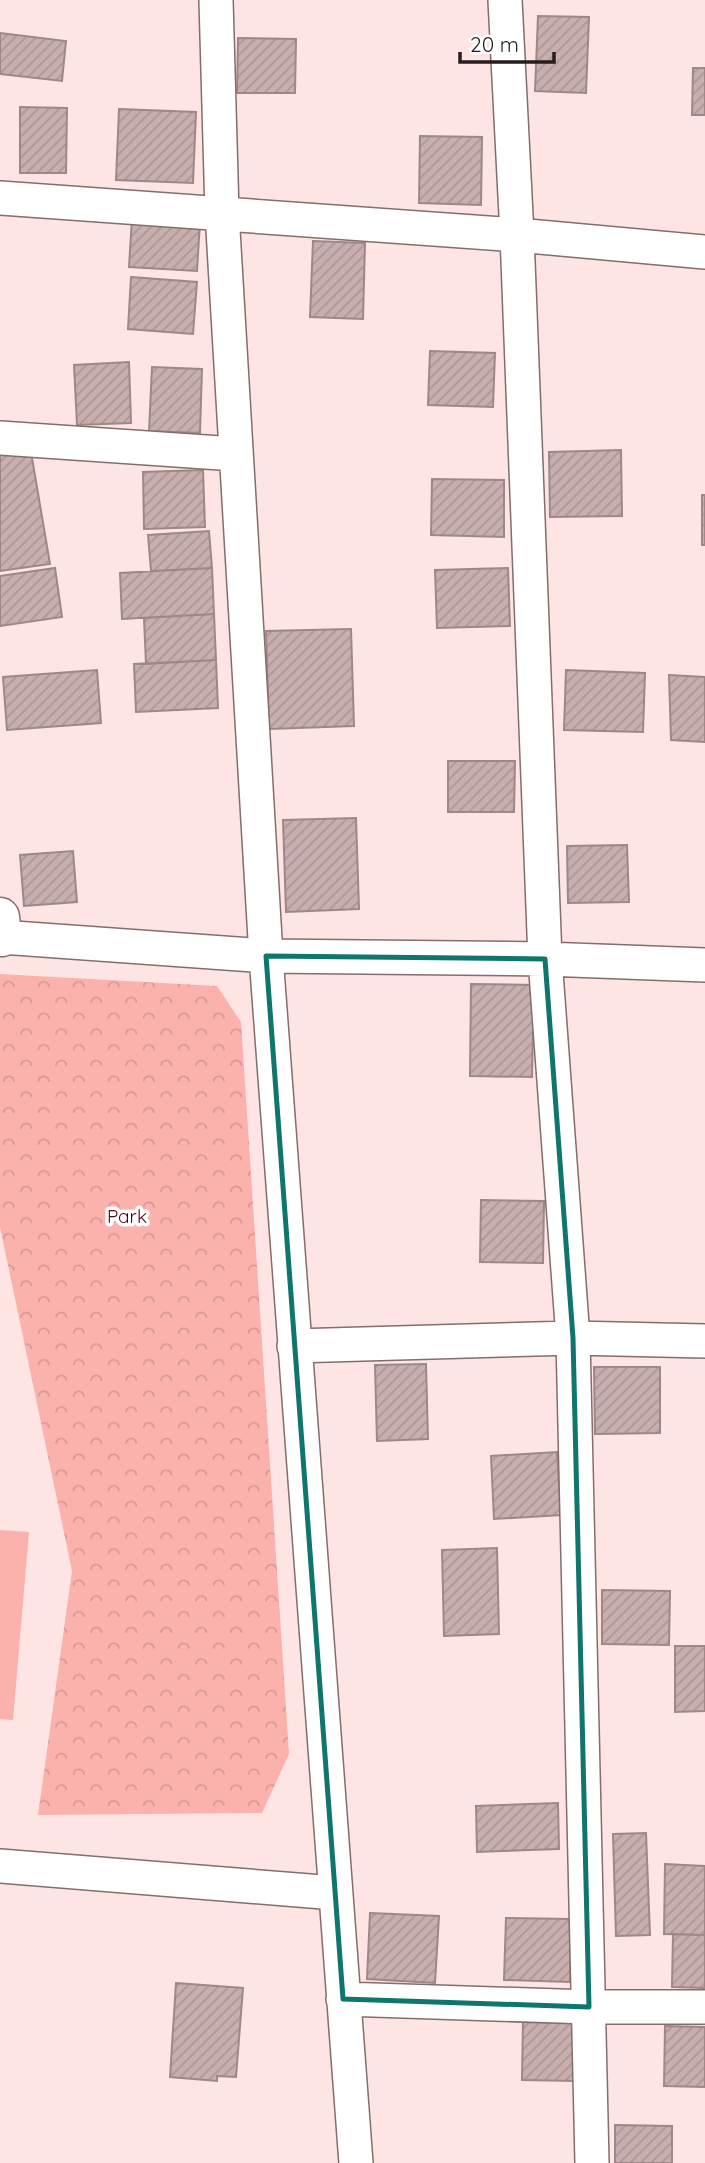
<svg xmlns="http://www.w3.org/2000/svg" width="705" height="2163" viewBox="0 0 705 2163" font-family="Quicksand,sans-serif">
<defs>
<pattern id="forest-crowns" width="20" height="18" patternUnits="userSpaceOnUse" patternTransform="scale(1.75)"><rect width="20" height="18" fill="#fbb2ad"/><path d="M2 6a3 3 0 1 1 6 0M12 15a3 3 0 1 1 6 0" fill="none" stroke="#d79994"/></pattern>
<pattern id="building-hatch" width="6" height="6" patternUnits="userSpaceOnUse" patternTransform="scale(1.75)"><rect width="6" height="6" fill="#c8afad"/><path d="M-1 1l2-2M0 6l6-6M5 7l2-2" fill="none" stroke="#ac9694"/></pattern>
</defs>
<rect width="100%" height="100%" fill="#fee4e2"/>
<path fill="#fbb2ad" d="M0 1530 29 1532 13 1720 0 1719Z"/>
<path fill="url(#forest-crowns)" d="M0 974 217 986 241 1022 289 1754 262 1813 38 1815 72 1571 0 1227Z"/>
<path fill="url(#building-hatch)" stroke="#9f8785" stroke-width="2" d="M538 16 589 17 586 93 535 91Z
M0 33 66 41 62 81 0 74Z
M238 38 296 39 295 93H237Z
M693 68H705V115H692Z
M20 107 67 108 66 173H20Z
M119 109 196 112 193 183 116 180Z
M420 136 482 137 481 205 419 203Z
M132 218 200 222 197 271 129 267Z
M313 241 365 243 363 319 310 317Z
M131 277 197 282 193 334 128 329Z
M430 351 495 353 493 407 428 405Z
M129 362 131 423 77 425 74 365Z
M152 367 202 369 200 433 149 431Z
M621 450 622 516 550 517 549 452Z
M31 452 50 564 0 571V454Z
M203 470 205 527 144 529 143 472Z
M432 479 504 480V537L431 535Z
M702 495H705V545H702Z
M209 531 212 568 151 571 148 535Z
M55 568 62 617 0 626V576Z
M212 568 214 614 122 619 120 573Z
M508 568 510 626 437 628 435 570Z
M214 614 216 660 146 664 144 618Z
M351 629 354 726 269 729 266 631Z
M216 660 218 708 136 712 134 664Z
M97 670 101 723 7 730 3 677Z
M566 670 645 673 643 732 564 730Z
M669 675 705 677V742L671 740Z
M448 761H515L514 812H448Z
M356 818 359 909 286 912 283 820Z
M627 845 629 902 568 903 567 846Z
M73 851 77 902 24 906 20 855Z
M471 984 534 985 532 1077 470 1076Z
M481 1200 544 1201 543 1263 480 1262Z
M426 1364 428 1439 377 1441 375 1365Z
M594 1367H660V1433L595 1434Z
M557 1452 561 1515 494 1519 491 1456Z
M497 1548 499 1634 444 1636 442 1550Z
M602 1590 670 1591 669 1645 602 1644Z
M675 1646H705V1711L675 1712Z
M558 1803 559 1849 477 1852 476 1806Z
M646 1833 650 1935 616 1936 613 1834Z
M665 1864 705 1866V1935L664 1934Z
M370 1913 439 1916 435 1983 367 1979Z
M506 1918 571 1919 570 1982 504 1980Z
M673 1934 705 1935V1988L672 1987Z
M176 1983 243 1988 236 2077 217 2076V2081L170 2077Z
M523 2019 576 2020 575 2081 522 2080Z
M665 2026 705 2027V2087L664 2086Z
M615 2125 672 2126V2163H615Z"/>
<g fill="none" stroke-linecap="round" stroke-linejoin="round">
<g stroke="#846d6c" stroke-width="36">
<path id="minor" d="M216 0 222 213 266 956 356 2163
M505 0 517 235 545 959 573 1338 592 2163
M0 198 517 235 705 252
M0 438 235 454
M0 937 266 956 545 959 705 965
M294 1346 573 1338 705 1341
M0 1866 335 1893
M343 1999 589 2007H705"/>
</g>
<g stroke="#846d6c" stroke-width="41">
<path id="tertiary" d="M0 917 2 937"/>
</g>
<use href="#minor" stroke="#fff" stroke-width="33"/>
<use href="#tertiary" stroke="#fff" stroke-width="38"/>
</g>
<path fill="none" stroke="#0f766e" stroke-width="5" stroke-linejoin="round" d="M266 956 545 959 573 1338 589 2007 343 1999Z"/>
<g text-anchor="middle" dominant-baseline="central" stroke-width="7" stroke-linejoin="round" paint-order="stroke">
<g font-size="19" fill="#54020b" stroke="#fff">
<text x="127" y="1216">Park</text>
</g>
</g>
<path d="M460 52v10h94v-10" fill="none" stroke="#261d1d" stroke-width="3.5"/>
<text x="470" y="52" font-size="21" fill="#261d1d" stroke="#ffffff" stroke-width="5" paint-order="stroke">20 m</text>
</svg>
